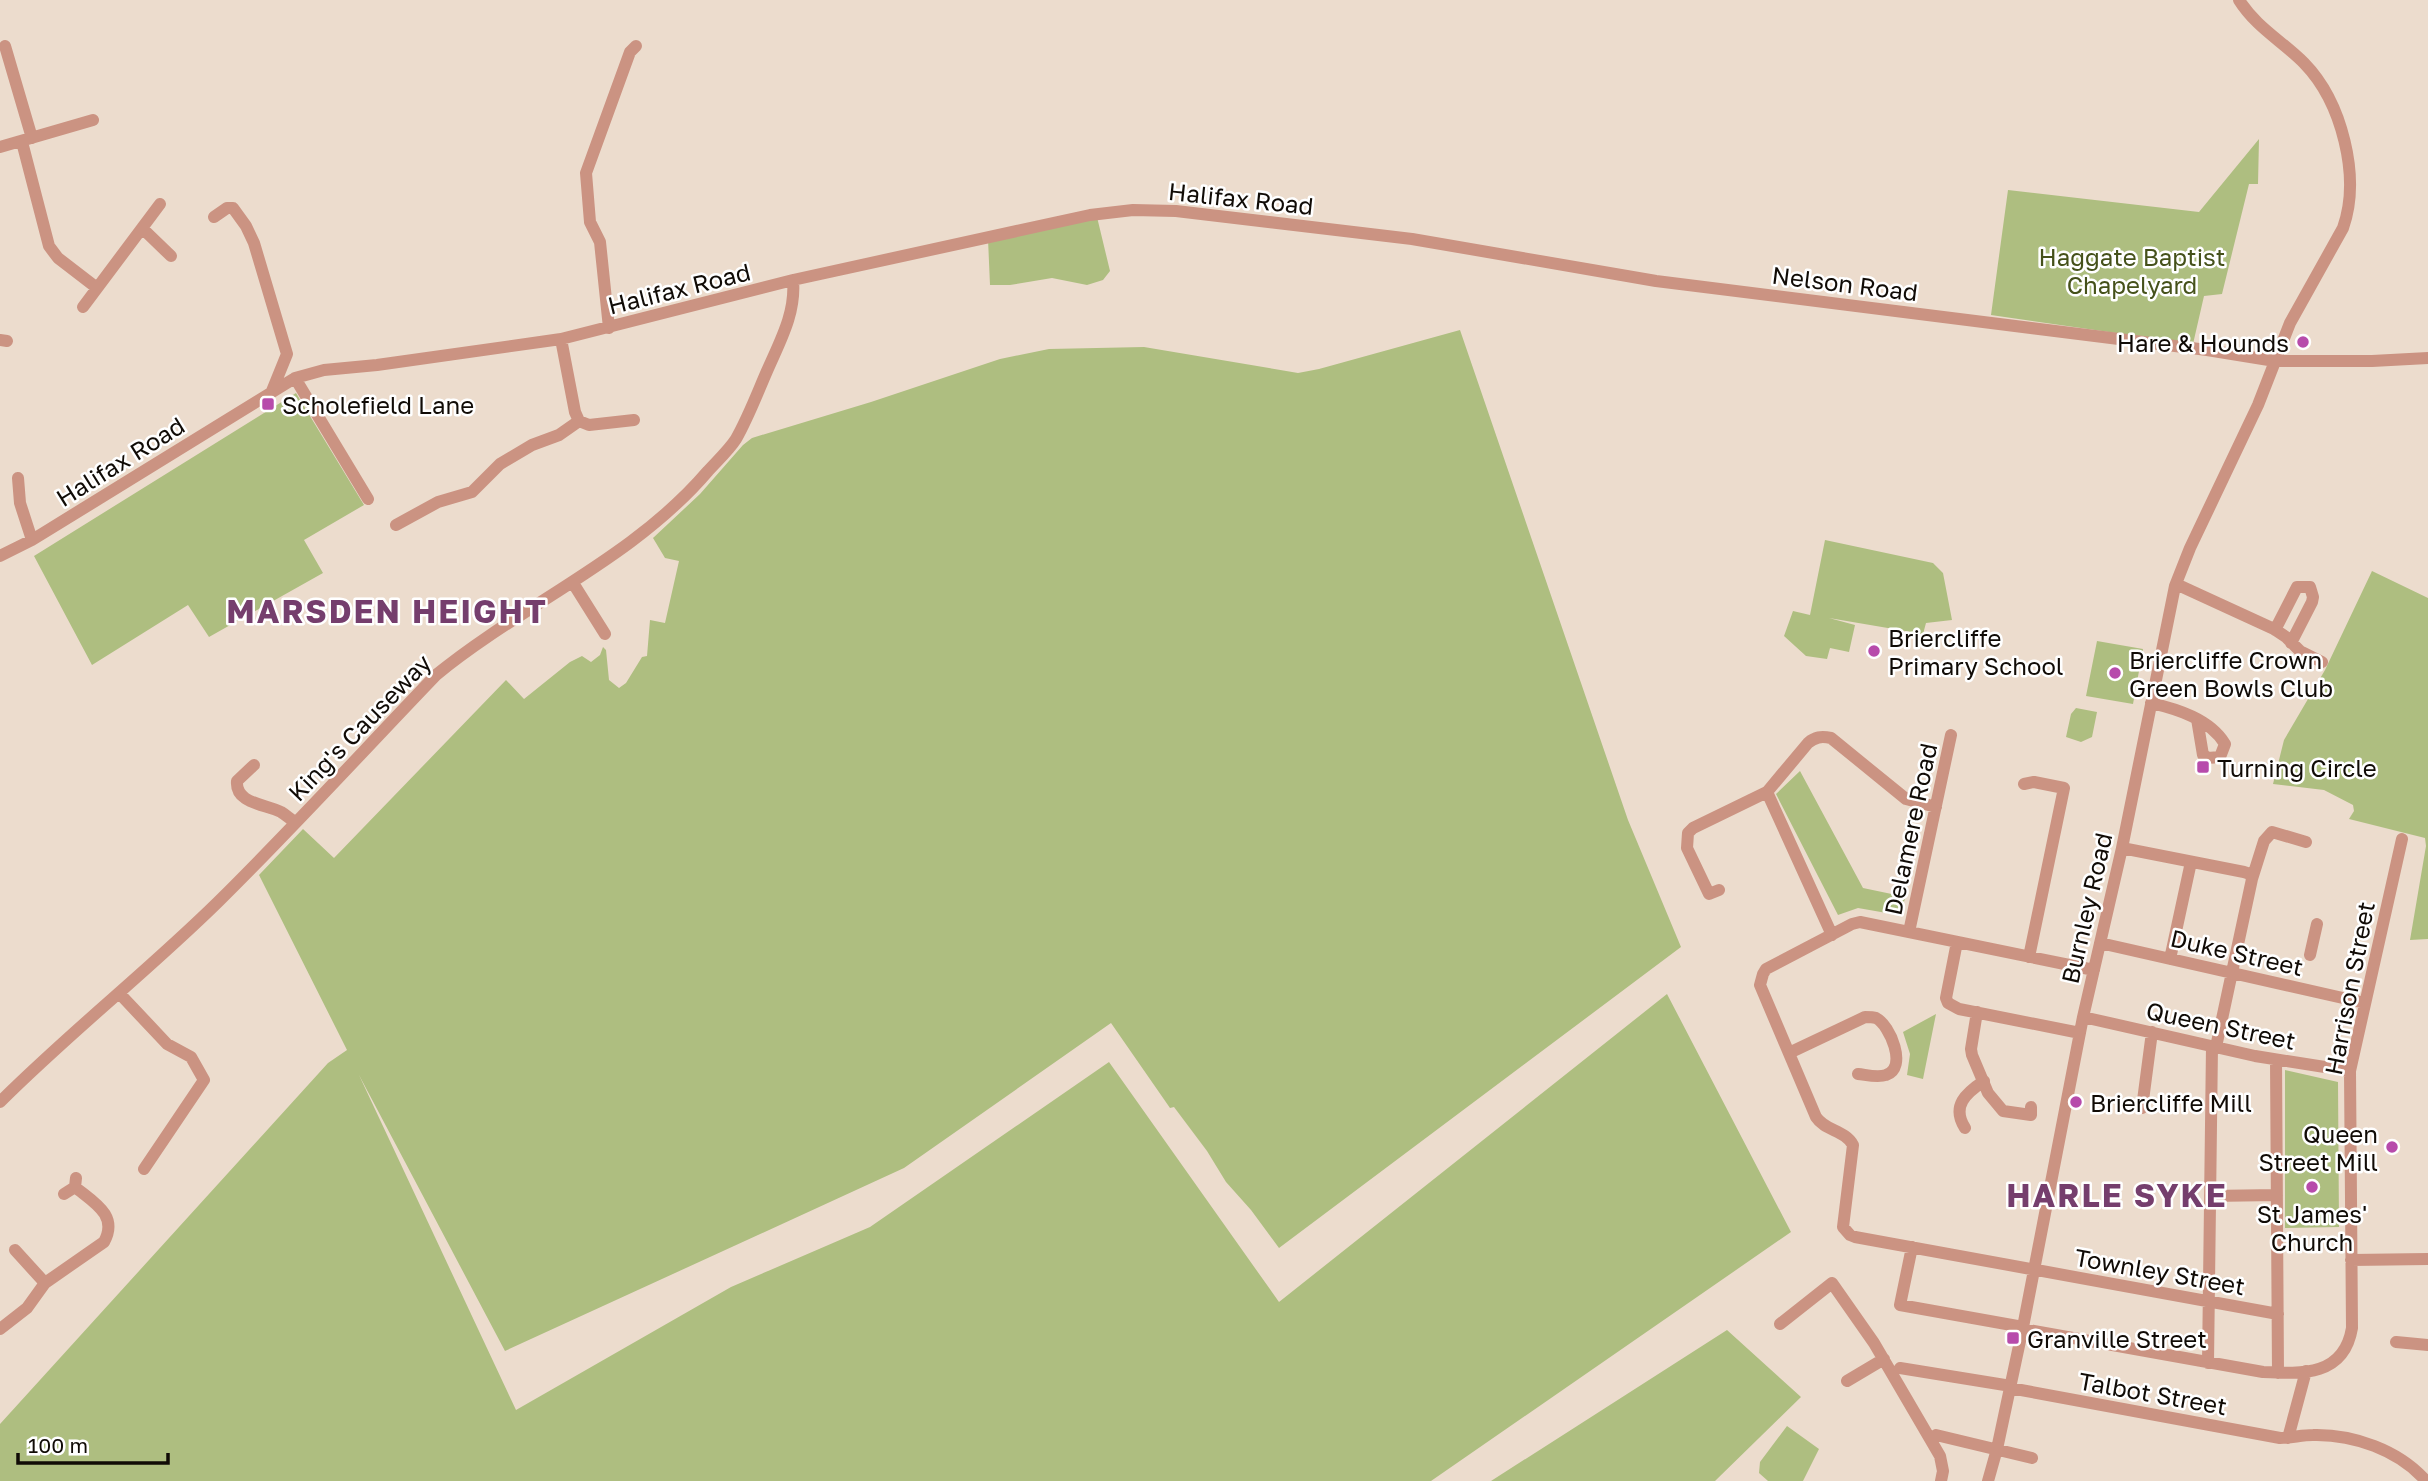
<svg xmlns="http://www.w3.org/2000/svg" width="2428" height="1481" viewBox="0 0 2428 1481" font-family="'Golos Text',sans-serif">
<rect width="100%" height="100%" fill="#ecdccd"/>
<path fill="#aebe80" d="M2259 139 2258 184H2249L2222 294 2204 296 2193 344 1991 315 2008 190 2199 212Z
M1097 217 1110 271 1103 280 1087 285 1052 278 1010 285H990L988 239Z
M1460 330 1628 820 1681 947 1279 1248 1251 1210 1226 1182 1207 1151 1174 1107 1170 1108 1111 1023 904 1168 505 1351 359 1075 516 1410 731 1287 870 1227 1109 1062 1279 1302 1667 994 1791 1232 1431 1481H0V1424L328 1063 347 1050 259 875 303 829 334 858 506 680 524 699 570 662 582 656 591 662 600 655 603 647 606 650 609 680 619 688 626 683 642 657 647 656 650 620 665 623 679 561 665 558 653 538 700 494 743 445 752 438 871 402 1000 359 1049 349 1144 347 1298 373 1319 369Z
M296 393 364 505 304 540 323 573 209 637 188 605 92 665 34 556Z
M1825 540 1933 563 1943 573 1952 620 1926 623 1923 634 1829 618 1855 625 1849 652 1830 648 1827 659 1806 656 1784 636 1793 611 1810 615Z
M2372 571 2428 598V939L2410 940 2426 846 2425 838 2349 819 2354 811 2353 805 2324 790 2273 784 2284 740 2325 670Z
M2097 641 2143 649 2133 704 2086 696Z
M2076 708 2097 712 2092 737 2081 742 2066 737 2071 714Z
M1800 771 1863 888 1906 897 1898 915 1858 908 1838 915 1776 794Z
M1936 1014 1923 1079 1907 1075 1910 1054 1903 1032Z
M2285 1070 2338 1082 2339 1227 2285 1228Z
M1727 1330 1801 1397 1715 1481H1491Z
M1787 1426 1819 1449 1803 1481H1768L1759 1473 1760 1462Z"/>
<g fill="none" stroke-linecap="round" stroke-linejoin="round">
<path stroke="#cb9382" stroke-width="12" d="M5 46 32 138
M22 142 49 246 58 258 97 288
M0 147 93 120
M214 217 227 208H233L246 226 254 243 287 354 272 391
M143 229 171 256
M83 307 160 204
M609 328 600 242 590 222 586 173 630 52 636 46
M561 339 575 412 579 421 589 425 634 420
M0 340 7 341
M295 378 368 499
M18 478 20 503 32 540
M396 525 438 502 472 492 500 464 532 445 559 435 579 421
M0 556 32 540 295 378 324 370 377 365 561 339 793 280 1090 215 1133 210 1176 211 1412 239 1656 281 2207 350 2275 361H2372L2428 358
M573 583 605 634
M2176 584 2274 629 2286 637 2300 651 2322 662
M2275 630 2297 587H2310L2313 597 2312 602 2291 643
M2151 703C2177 709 2210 719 2225 744L2220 757 2208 758 2203 755 2197 719
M254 765 237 781C235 804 266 804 281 812 286 815 290 819 295 822
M2024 784 2034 782 2064 788 2029 957
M2122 848 2244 872 2250 874 2252 879 2216 1047
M2252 879 2264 841 2272 832 2306 842
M1719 890 1709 894 1687 848 1688 833 1693 828 1767 792
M1909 932 1951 735
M1832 935 1767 792 1808 743C1815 737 1821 736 1831 738L1906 799 1936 807
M1957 942 1946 998 1948 1003 1959 1009 2080 1033
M2100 943 2365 1003
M2310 955 2317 924
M2170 959 2191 862
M2094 970 1860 922 1852 924 1766 969 1763 974 1760 985 1816 1117C1825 1131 1845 1130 1853 1145L1843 1227 1850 1235 1855 1237 2278 1314
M119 993 167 1044 191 1057 204 1080 144 1169
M1977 1012 1971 1049 1972 1055 1988 1093 2003 1111 2031 1115V1107
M2083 1017 2255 1056 2350 1071
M1789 1053 1865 1017C1869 1017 1873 1017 1876 1018 1890 1025 1908 1068 1886 1075 1878 1078 1867 1075 1858 1074
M2276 1060 2278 1373
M0 1102C70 1032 148 971 219 901 293 828 364 750 436 675 524 603 633 559 708 471 717 461 729 450 736 439 748 418 757 394 767 371 780 341 796 313 793 280
M2142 1108 2152 1032
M1965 1128C1951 1106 1966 1093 1984 1081
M64 1194 75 1187 76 1178
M2210 1196 2277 1195
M1912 1247 1900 1305 2023 1327
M15 1250 45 1283
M2351 1260 2428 1259
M1780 1324 1832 1283 1874 1343 1940 1456 1943 1471 1941 1481
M0 1329 27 1308 45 1283 104 1242C119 1215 93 1202 75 1187
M2023 1329 2263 1372C2303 1374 2344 1376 2352 1328L2350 1071 2402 839
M2396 1342 2428 1345
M2208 1363 2212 1046
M1900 1368 2011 1386
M1847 1381 1884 1359
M2010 1388 2280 1438C2291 1438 2302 1435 2313 1435 2353 1434 2399 1450 2426 1481
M1936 1435 2032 1458
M2288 1438 2306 1371
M1988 1481 1997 1449 2023 1327 2083 1017 2122 848 2175 586 2190 548 2258 405 2290 323 2343 228C2361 177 2342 102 2304 63 2282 41 2256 27 2239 0"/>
</g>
<g fill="#b74bab" stroke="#fff" stroke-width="2.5">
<circle cx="2303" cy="342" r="7"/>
<rect x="261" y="397" width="14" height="14" rx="3.5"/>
<circle cx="1874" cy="651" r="7"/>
<circle cx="2115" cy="673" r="7"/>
<rect x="2196" y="760" width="14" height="14" rx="3.5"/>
<circle cx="2076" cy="1102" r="7"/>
<circle cx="2392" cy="1147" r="7"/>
<circle cx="2312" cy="1187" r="7"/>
<rect x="2006" y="1331" width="14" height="14" rx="3.5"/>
</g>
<g text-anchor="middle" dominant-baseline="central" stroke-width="5" stroke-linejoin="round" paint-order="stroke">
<g font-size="24" fill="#100b06" stroke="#fff">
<text transform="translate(1241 198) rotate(6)">Halifax Road</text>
<text transform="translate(1845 283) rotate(7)">Nelson Road</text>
<text transform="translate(679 288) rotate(-14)">Halifax Road</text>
<text transform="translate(120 461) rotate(-32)">Halifax Road</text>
<text transform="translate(359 727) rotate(-46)">King's Causeway</text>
<text transform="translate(1910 829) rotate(-78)">Delamere Road</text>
<text transform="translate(2086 908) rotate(-77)">Burnley Road</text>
<text transform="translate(2237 952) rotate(13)">Duke Street</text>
<text transform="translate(2349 988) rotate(-79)">Harrison Street</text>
<text transform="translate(2221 1025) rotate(12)">Queen Street</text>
<text transform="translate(2160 1271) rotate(10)">Townley Street</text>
<text transform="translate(2153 1393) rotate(10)">Talbot Street</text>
</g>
<g font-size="24" fill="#45511a" stroke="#fff">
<text x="2132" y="256">Haggate Baptist<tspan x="2132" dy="28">Chapelyard</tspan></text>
</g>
<g font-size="24" fill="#100b06" stroke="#fff" text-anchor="start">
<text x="2289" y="342" text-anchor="end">Hare &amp; Hounds</text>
<text x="282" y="404">Scholefield Lane</text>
<text x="1888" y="637">Briercliffe<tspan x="1888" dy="28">Primary School</tspan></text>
<text x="2129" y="659">Briercliffe Crown<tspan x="2129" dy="28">Green Bowls Club</tspan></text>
<text x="2217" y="767">Turning Circle</text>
<text x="2090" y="1102">Briercliffe Mill</text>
<text x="2378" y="1133" text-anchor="end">Queen<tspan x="2378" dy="28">Street Mill</tspan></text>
<text x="2312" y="1213" text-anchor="middle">St James'<tspan x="2312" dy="28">Church</tspan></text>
<text x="2027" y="1338">Granville Street</text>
</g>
<g font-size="32" font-weight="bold" letter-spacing="2" fill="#753e6d" stroke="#fff">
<text x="387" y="611">MARSDEN HEIGHT</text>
<text x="2117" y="1195">HARLE SYKE</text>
</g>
</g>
<path d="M18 1453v10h150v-10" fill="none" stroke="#100b06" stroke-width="3.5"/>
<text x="28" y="1453" font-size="21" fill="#100b06" stroke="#ffffff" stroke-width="5" paint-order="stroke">100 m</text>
</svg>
